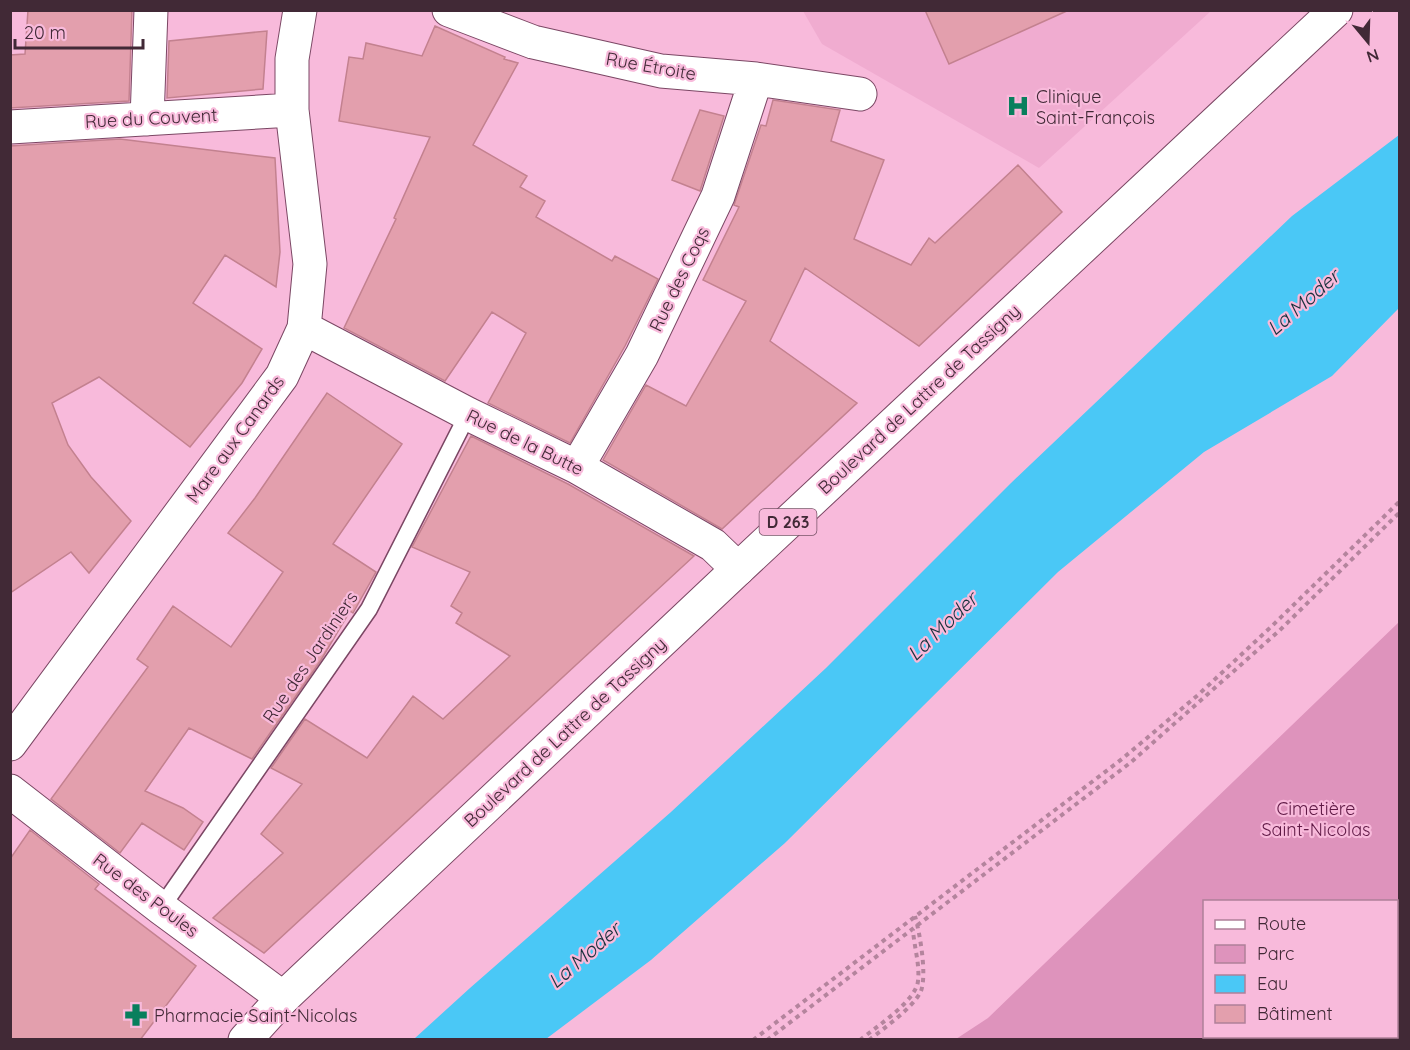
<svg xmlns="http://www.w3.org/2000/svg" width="1410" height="1050" viewBox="0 0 1410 1050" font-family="Quicksand,sans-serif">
<rect width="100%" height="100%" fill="#f8badb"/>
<path fill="#f0acd0" d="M803 11H1211L1039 168 822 44Z"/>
<path fill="#de93bc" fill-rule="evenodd" d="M1399 622V1039H956L988 1018ZM1204 902H1396V1036H1204Z"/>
<path fill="#4ac8f6" d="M1399 135V308L1332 376 1204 452 1058 572 785 843 651 960 546 1039H414L470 988 671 812 826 668 1011 483 1292 216Z"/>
<path fill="#e39fad" stroke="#c3818f" stroke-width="1.5" d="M28 10H132L129 101 10 108V55L25 54Z
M925 10H1069L949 64Z
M435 26 505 57 504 59 518 63 473 145 527 176 520 187 545 201 536 217 612 261 615 256 658 279 625 346 570 443 488 403 526 333 492 312 445 381 344 328 396 219 394 218 430 137 339 121 349 57 363 59 366 43 422 56Z
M267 31 263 89 167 98 169 41Z
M773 100 840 110 831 141 884 160 854 239 911 265 929 238 935 243 1018 165 1062 212 919 346 805 268 770 341 857 403 722 529 603 460 646 385 686 406 746 301 703 280 739 207 734 205 761 125 766 126Z
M700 110 724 116 700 191 672 180Z
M120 139 275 158 280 252 276 287 225 255 193 303 262 349 242 383 190 447 99 377 52 403 68 445 91 477 131 521 89 573 71 552 10 593V146Z
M327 393 402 444 333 544 376 572 353 613 350 611 321 660 252 759 189 728 145 791 183 808 203 822 184 850 142 823 120 853 51 799 148 667 137 659 173 606 231 647 263 601 283 572 228 533 255 498Z
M471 436 568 484 694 556 264 953 213 918 283 853 261 834 302 784 271 768 305 719 367 758 413 696 443 719 510 656 456 623 462 613 451 606 470 572 412 547Z
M30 830 99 884 95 889 196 966 140 1040H10V859Z"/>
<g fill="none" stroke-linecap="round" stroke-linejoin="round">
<g stroke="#7b4764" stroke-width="19">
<path id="lane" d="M161 908 369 609 468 414"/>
</g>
<g stroke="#7b4764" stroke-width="35">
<path id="street" d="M449 10 533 42 661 71 756 79 860 94
M147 119 151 10
M10 127 292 110
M304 328 468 414 577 467 713 545 738 569
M577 467 642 355 718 196 756 79
M10 744 282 376 304 328 310 264 292 110V59L300 10
M10 791 161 908 283 998"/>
</g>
<g stroke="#7b4764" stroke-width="35">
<path id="primary" d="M245 1040 283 998 738 569 1336 10"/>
</g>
<path stroke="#b4849d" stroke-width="4" stroke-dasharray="4.5 4.5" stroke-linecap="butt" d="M753 1040 1122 759 1198 695 1273 625 1400 501
M767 1040 1130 763 1279 631 1400 512
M860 1040C876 1027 916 1001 918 981 920 965 914 946 913 930
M869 1040C883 1029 914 1007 921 991 927 974 920 934 915 916"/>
<use href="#lane" stroke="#fff" stroke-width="16"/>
<use href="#street" stroke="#fff" stroke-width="33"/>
<use href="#primary" stroke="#fff" stroke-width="33"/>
</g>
<defs>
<g id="hospital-bare" transform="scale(1.8)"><path d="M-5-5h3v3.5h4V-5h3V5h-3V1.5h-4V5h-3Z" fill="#097f5d" stroke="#f8badb" stroke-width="2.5" paint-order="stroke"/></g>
<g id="pharmacy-bare" transform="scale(1.8)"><path d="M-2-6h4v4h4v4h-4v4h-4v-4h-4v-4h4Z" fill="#097f5d" stroke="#f8badb" stroke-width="2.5" paint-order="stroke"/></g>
</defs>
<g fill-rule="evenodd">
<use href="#hospital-bare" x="1018" y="106"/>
<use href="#pharmacy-bare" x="136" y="1015"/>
</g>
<g text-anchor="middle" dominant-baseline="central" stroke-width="4.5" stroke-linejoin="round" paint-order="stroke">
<rect fill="#f8badb" stroke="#785468" stroke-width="1.5" x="759.5" y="509" width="57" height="26" rx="4.5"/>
<g font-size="16" font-weight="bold" fill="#412936">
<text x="788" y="522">D 263</text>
</g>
<g font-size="18" fill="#412936" stroke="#f8badb">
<text transform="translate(651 66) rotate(10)">Rue Étroite</text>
<text transform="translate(151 118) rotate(-3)">Rue du Couvent</text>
<text transform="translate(679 279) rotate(-64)">Rue des Coqs</text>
<text transform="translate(919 399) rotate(-43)">Boulevard de Lattre de Tassigny</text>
<text transform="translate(235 439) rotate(-54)">Mare aux Canards</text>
<text transform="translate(525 442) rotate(26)">Rue de la Butte</text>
<text transform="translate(310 657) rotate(-56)">Rue des Jardiniers</text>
<text transform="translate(565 732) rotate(-43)">Boulevard de Lattre de Tassigny</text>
<text transform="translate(146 895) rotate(37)">Rue des Poules</text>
</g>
<g font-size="18" fill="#412936" stroke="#f8badb" text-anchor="start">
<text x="1036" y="96">Clinique<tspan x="1036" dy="21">Saint-François</tspan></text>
<text x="154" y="1015">Pharmacie Saint-Nicolas</text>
</g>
<g font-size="18" fill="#5e1844" stroke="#f8badb">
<text x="1316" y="808">Cimetière<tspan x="1316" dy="21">Saint-Nicolas</tspan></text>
</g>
<g font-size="20" font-style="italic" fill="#17313c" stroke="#f8badb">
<text transform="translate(1303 302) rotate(-41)">La Moder</text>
<text transform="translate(942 626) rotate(-44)">La Moder</text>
<text transform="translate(584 955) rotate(-41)">La Moder</text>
</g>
</g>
<rect width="1410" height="1050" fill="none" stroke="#412936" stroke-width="24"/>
<rect x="1203" y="900" width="195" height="138" fill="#f8badb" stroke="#af8099" stroke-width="1.5"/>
<rect x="1215" y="920" width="30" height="9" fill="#ffffff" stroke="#af8099" stroke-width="1.5"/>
<text x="1257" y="930" font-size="18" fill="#412936">Route</text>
<rect x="1215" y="945" width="30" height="18" fill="#de93bc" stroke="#af8099" stroke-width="1.5"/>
<text x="1257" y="960" font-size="18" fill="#412936">Parc</text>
<rect x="1215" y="975" width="30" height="18" fill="#4ac8f6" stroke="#af8099" stroke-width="1.5"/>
<text x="1257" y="990" font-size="18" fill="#412936">Eau</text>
<rect x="1215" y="1005" width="30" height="18" fill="#e39fad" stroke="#af8099" stroke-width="1.5"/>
<text x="1257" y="1020" font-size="18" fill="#412936">Bâtiment</text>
<g transform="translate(1368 42) rotate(161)" stroke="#f8badb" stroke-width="4.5" paint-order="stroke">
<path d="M0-4.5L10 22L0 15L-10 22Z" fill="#412936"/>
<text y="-9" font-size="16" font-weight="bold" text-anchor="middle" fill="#412936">N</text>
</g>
<path d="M15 39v9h128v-9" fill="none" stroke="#412936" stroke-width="3"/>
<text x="24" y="39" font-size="18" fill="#412936" stroke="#f8badb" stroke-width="4.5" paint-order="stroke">20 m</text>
</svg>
